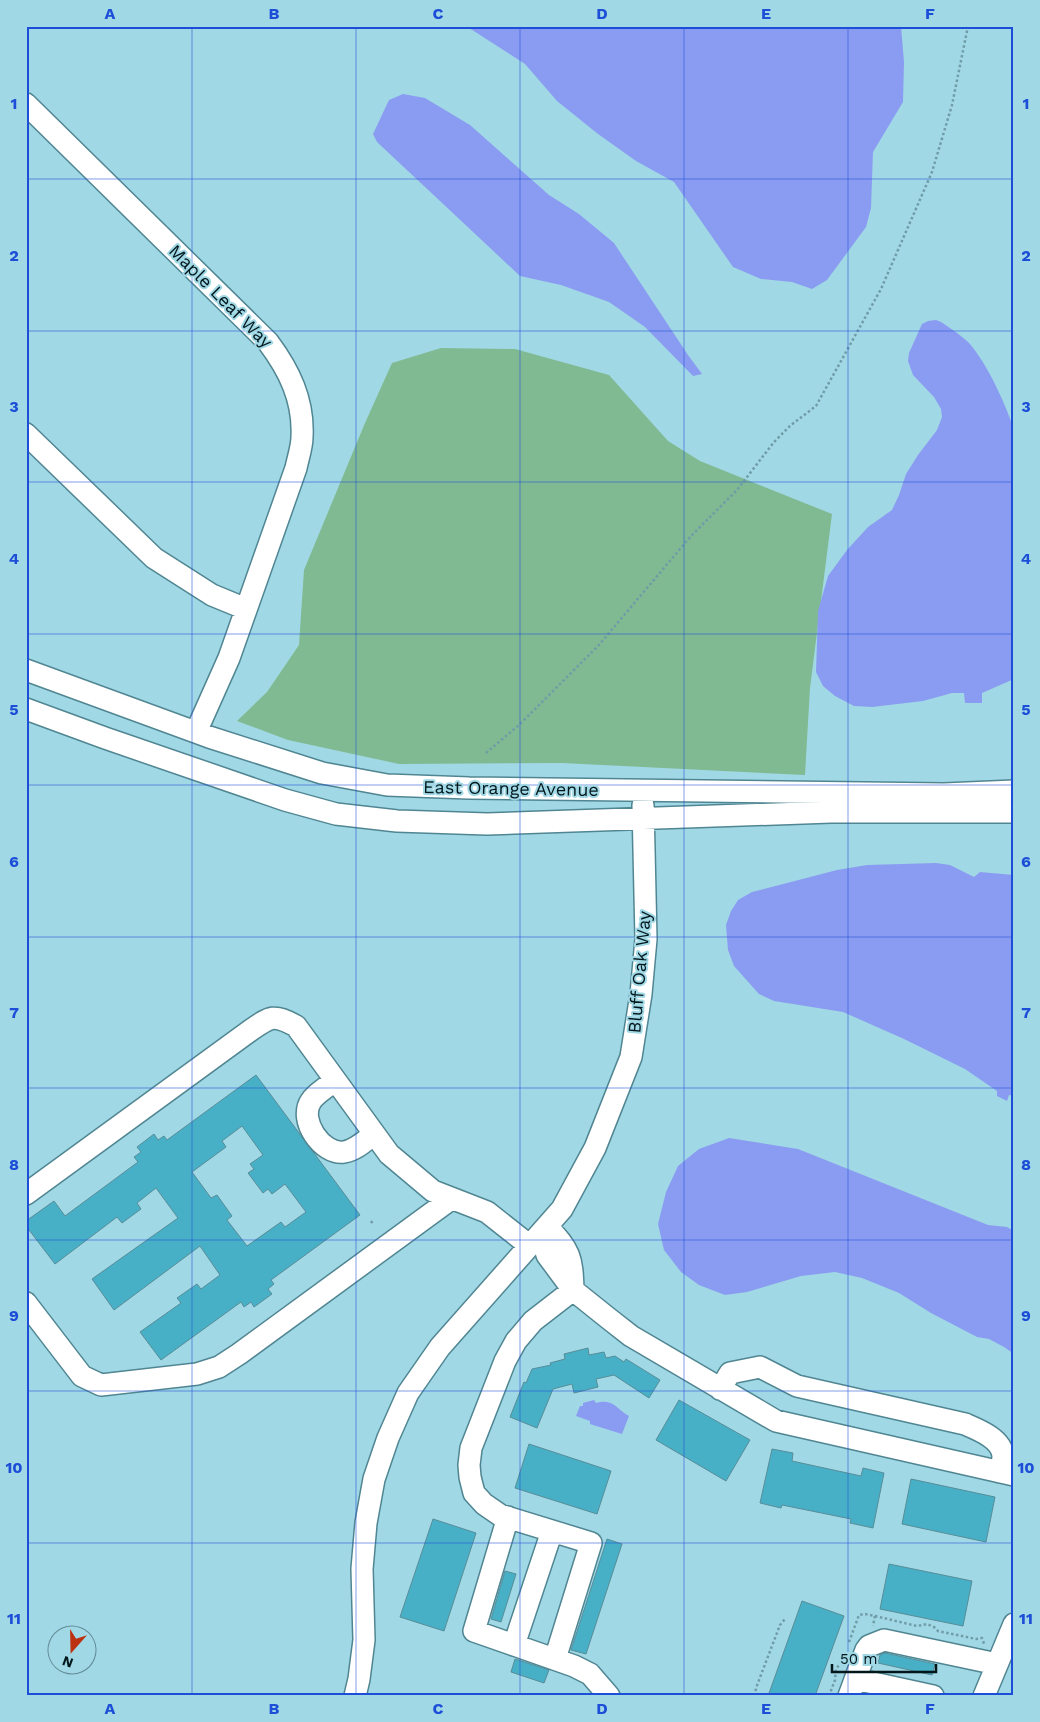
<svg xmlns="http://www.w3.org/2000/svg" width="1040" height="1722" viewBox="0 0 1040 1722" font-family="'Work Sans',sans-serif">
<rect width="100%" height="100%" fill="#a1d8e5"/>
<path fill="#80ba92" d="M441 348 515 349 609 375 668 441 700 461 832 514 810 688 805 775 562 763 399 764 288 740 237 721 267 692 299 645 304 570 365 423 392 363Z"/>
<path fill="#8a9cf1" d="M466 26H901L904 62 903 102 873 152 871 208 866 227 827 280 812 289 792 282 761 279 733 267 674 182 636 161 598 134 557 101 525 64Z
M403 94 425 98 470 125 549 195 579 214 614 243 688 355 702 374 693 376 645 327 609 302 561 285 520 276 377 142 373 134 389 100Z
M936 320 941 322C950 328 961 335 969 343 988 365 1004 401 1014 429V679L982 693V703H965L964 693H952L923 701 872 707 854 706 835 696 823 686 816 672 818 611 828 576 847 550 868 527 892 510 899 495 906 474 918 455 937 430 942 417 941 409 934 397 913 375 908 361 909 353 922 324 928 321Z
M936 863 950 865 974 877 980 872 1014 875V1096L1009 1095 1007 1101 997 1096V1091L965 1069 904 1039 843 1012 774 1001 759 994 734 966 728 950 726 925 731 911 738 900 752 892 837 870 867 865Z
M729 1138 798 1149 988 1225 1007 1227 1014 1231V1354L1004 1347 989 1339 977 1337 931 1313 899 1293 862 1278 835 1272 801 1276 747 1292 725 1295 699 1285 681 1272 664 1250 658 1224 666 1192 678 1166 699 1149Z
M594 1400 596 1403C614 1398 616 1409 629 1416L622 1434 590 1424V1421L576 1416 580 1406H583V1403Z"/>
<path fill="#47b0c6" stroke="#578d99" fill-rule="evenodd" d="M256 1075 360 1215 271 1280 274 1284 268 1289 272 1294 254 1307 251 1302 244 1307 241 1302 161 1360 140 1332 181 1303 177 1298 197 1284 201 1289 220 1275 200 1246 114 1310 92 1279 178 1218 156 1188 137 1203 141 1209 122 1223 117 1217 55 1264 26 1226V1221L54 1201 65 1216 138 1162 134 1157 141 1152 137 1147 154 1134 158 1140 164 1136 167 1140ZM242 1126 263 1155 250 1164 254 1169 248 1173 263 1193 268 1189 272 1194 285 1184 306 1212 285 1227 281 1222 247 1246 227 1220 232 1216 217 1195 211 1198 192 1172 226 1147 222 1141Z
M588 1348 589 1355 604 1352 606 1358 615 1356 624 1362 626 1359 660 1380 649 1398 614 1375 596 1379 598 1387 574 1393 572 1384 553 1389 537 1428 510 1417 524 1382 526 1383 532 1369 551 1365 550 1363 565 1359 564 1354Z
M679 1400 750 1440 726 1481 656 1440Z
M529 1444 611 1471 597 1514 515 1488Z
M772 1449 793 1453 792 1461 861 1476 863 1468 884 1473 873 1528 850 1523 851 1519 782 1505 781 1508 760 1503Z
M911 1479 995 1497 986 1542 902 1524Z
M433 1519 476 1533 444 1631 400 1617Z
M607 1539 622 1544 586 1654 571 1650Z
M889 1564 972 1581 963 1626 880 1609Z
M505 1571 516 1574 501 1622 491 1619Z
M802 1601 844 1616 815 1696H768Z
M885 1653 935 1664 932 1675 878 1663 880 1655Z
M515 1659 549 1670 544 1683 511 1672Z"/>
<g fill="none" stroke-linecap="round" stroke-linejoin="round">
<g stroke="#508692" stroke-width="24">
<path id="minor" d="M26 104 268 342C289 370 304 400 302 437 302 447 298 458 296 468L229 658 196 732
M26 434 154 558 212 595 246 609
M26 670 209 737 322 773 387 785 469 788 944 794 1014 791
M26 709 105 738 285 800 336 814 397 821 487 824 831 812H1014
M335 1080C328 1087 316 1093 311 1101 298 1120 322 1155 344 1152 356 1150 365 1141 374 1134
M26 1194 251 1030C271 1016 274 1014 296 1026L389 1154 433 1191 487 1212 530 1246
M547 1226C570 1251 572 1256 573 1290
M541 1233 547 1255 573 1290 608 1318 631 1336 776 1421 1014 1475
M26 1303 82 1376 101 1385 197 1374 219 1367 239 1354 451 1199
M720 1389 730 1373 760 1367 797 1386 965 1424C979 1430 1002 1439 1003 1456 1003 1461 1001 1467 1000 1472
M508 1517 474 1631 574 1666 590 1674 609 1696
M514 1645 552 1531
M555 1659 591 1543 500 1515 484 1504 474 1493 470 1477 469 1465 471 1448 505 1361 516 1341 533 1321 573 1290
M855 1679 933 1696
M355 1696 359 1679 364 1640 362 1569 366 1523 374 1479 388 1438 408 1393 440 1347 562 1209 595 1148 631 1057 641 994 646 939 643 805
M849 1696 866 1650 869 1646 884 1640 997 1664
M984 1696 1014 1624"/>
</g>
<path stroke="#709ca7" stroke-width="2.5" stroke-dasharray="2.5 2.5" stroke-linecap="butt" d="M486 753 519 725 598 646 691 536 737 490 774 442 791 425 816 406 881 289 932 172 952 105 968 26
M371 1221 373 1224
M875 1616 917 1626 927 1624 934 1627 938 1631 976 1639 982 1638 984 1644
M849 1642 859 1615 865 1614 875 1616 873 1626
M755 1696 756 1688 780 1625 785 1619
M829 1696 835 1680 836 1669 842 1661"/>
<use href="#minor" stroke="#fff" stroke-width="21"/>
</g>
<path fill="none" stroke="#1d4ed8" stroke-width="1" stroke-opacity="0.55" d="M192 26V1696M356 26V1696M520 26V1696M684 26V1696M848 26V1696M26 179H1014M26 331H1014M26 482H1014M26 634H1014M26 785H1014M26 937H1014M26 1088H1014M26 1240H1014M26 1391H1014M26 1543H1014"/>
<g text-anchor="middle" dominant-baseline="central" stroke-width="4" stroke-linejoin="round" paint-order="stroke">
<g font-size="18" fill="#02171c" stroke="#a1d8e5">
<text transform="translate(221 296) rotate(45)">Maple Leaf Way</text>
<text transform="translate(511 788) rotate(1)">East Orange Avenue</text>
<text transform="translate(639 972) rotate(-85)">Bluff Oak Way</text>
</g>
</g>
<rect width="1040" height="1722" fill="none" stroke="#a1d8e5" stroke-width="55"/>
<g transform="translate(72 1650) rotate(200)"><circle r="24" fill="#a1d8e5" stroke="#618b95"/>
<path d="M0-4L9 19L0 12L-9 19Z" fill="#bc3110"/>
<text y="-8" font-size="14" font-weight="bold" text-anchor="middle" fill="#02171c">N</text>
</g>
<path d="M832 1664v8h104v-8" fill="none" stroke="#02171c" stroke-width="2.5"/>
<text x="840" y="1664" font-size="15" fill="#02171c" stroke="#a1d8e5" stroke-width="4" paint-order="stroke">50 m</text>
<rect x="28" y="28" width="984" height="1666" fill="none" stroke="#1d4ed8" stroke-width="2"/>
<g font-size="16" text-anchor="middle" font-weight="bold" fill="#1d4ed8">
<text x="110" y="19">A</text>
<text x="274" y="19">B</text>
<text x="438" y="19">C</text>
<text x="602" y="19">D</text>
<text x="766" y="19">E</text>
<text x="930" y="19">F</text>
<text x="14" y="109">1</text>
<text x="1026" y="109">1</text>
<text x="14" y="261">2</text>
<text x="1026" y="261">2</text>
<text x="14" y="412">3</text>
<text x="1026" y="412">3</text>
<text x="14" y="564">4</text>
<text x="1026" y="564">4</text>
<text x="14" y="715">5</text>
<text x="1026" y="715">5</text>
<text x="14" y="867">6</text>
<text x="1026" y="867">6</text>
<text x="14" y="1018">7</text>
<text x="1026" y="1018">7</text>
<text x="14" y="1170">8</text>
<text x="1026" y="1170">8</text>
<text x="14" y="1321">9</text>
<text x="1026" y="1321">9</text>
<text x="14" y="1473">10</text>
<text x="1026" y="1473">10</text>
<text x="14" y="1624">11</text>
<text x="1026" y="1624">11</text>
<text x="110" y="1714">A</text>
<text x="274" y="1714">B</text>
<text x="438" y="1714">C</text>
<text x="602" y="1714">D</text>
<text x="766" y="1714">E</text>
<text x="930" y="1714">F</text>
</g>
</svg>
